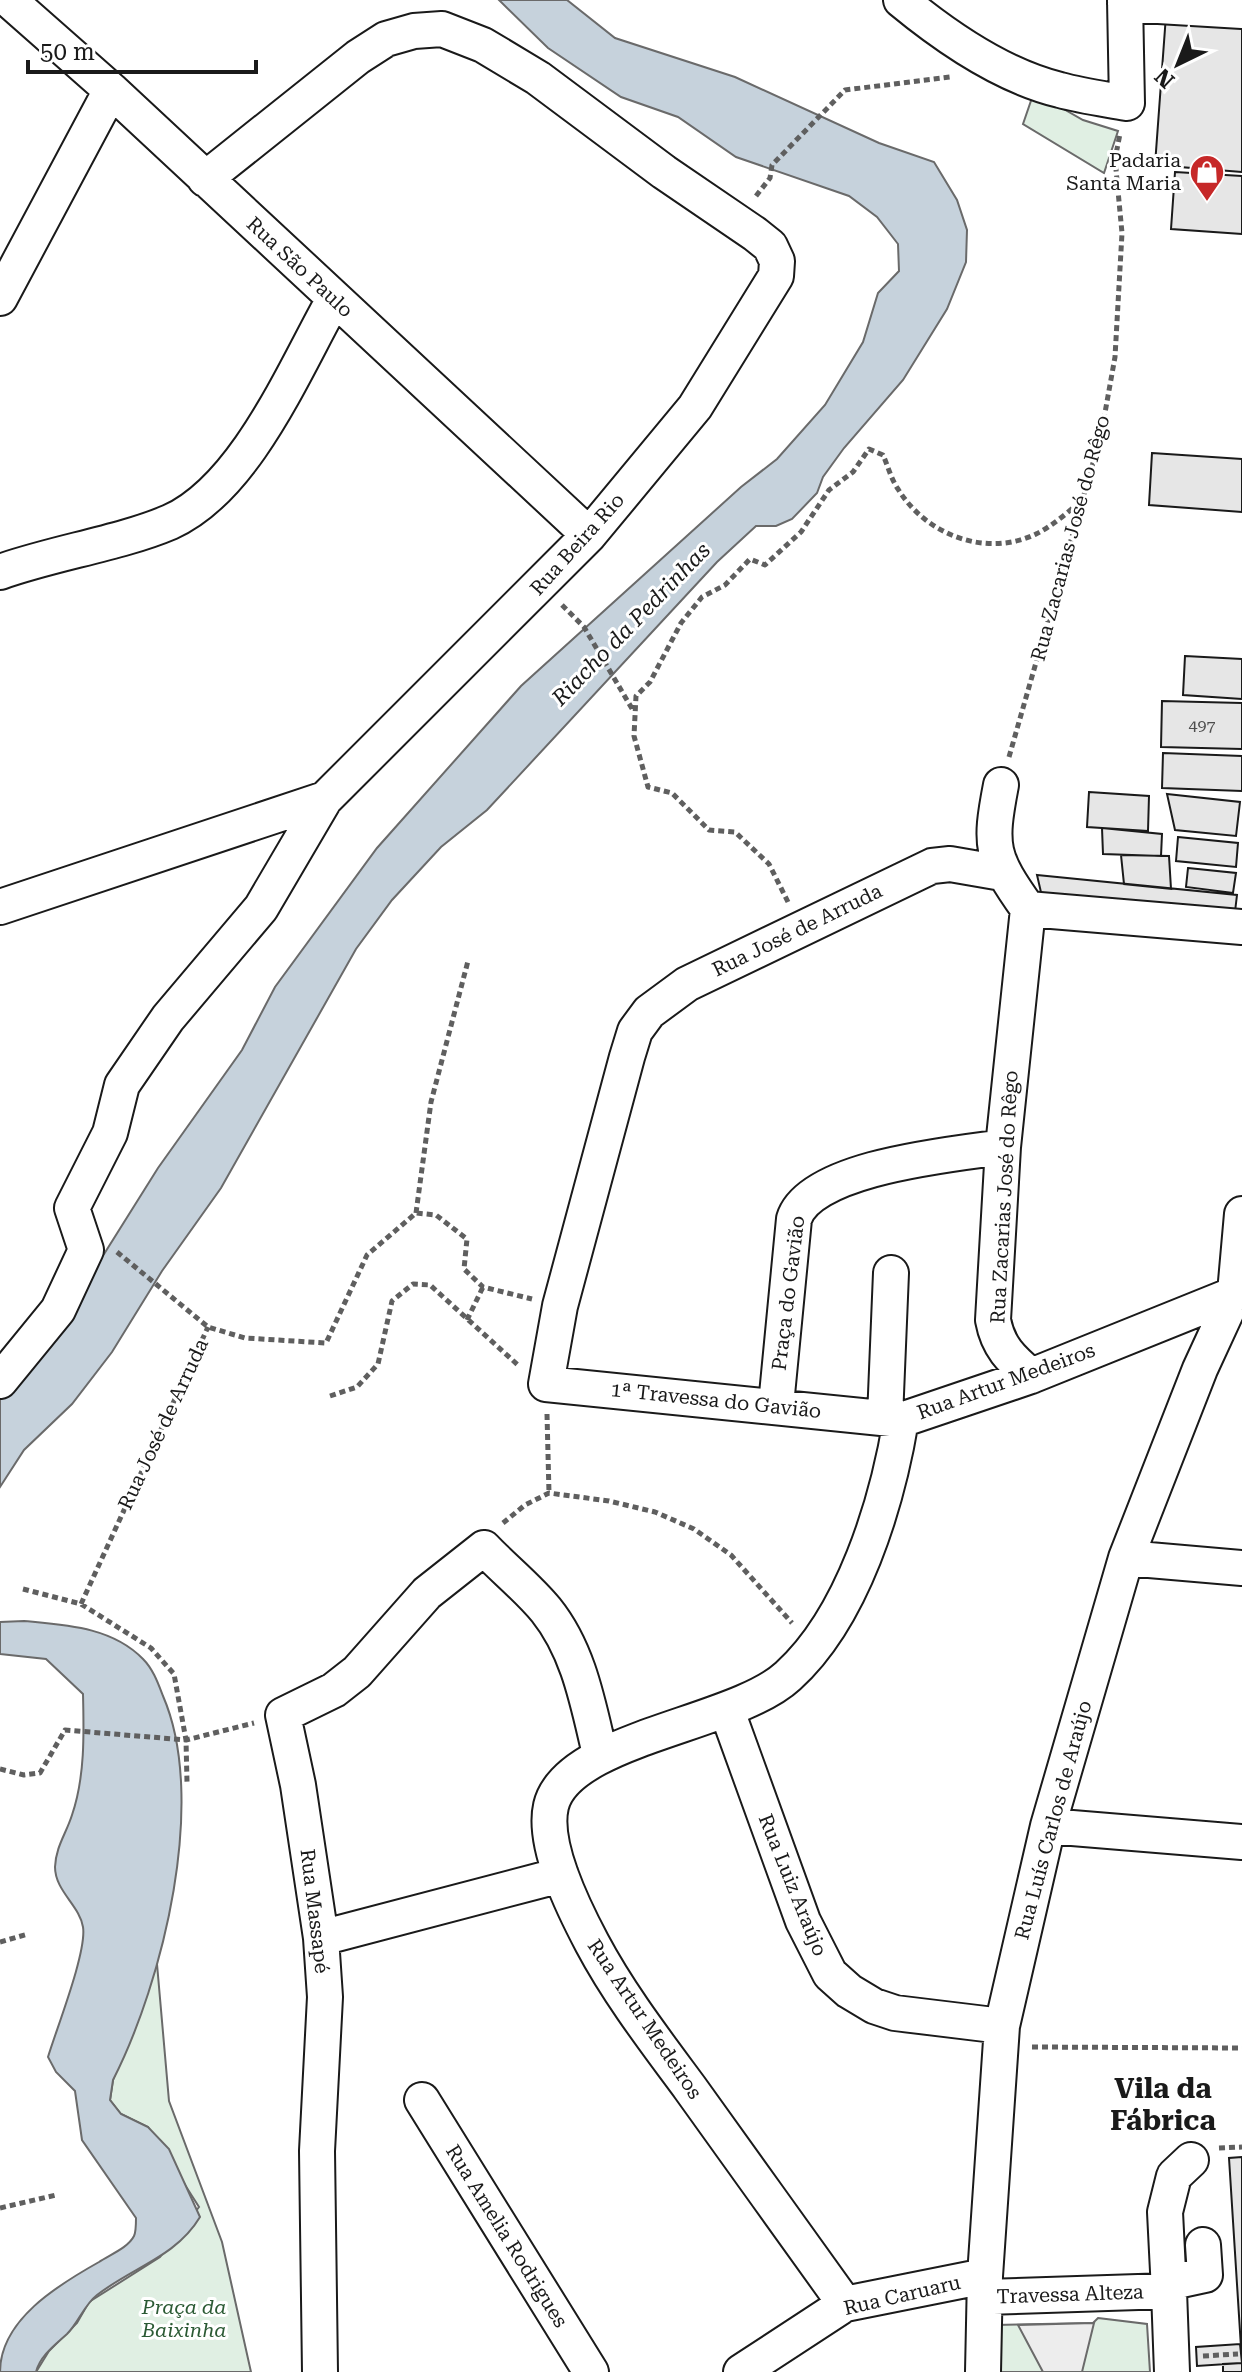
<svg xmlns="http://www.w3.org/2000/svg" width="1242" height="2372" viewBox="0 0 1242 2372" font-family="'Roboto Serif',serif">
<rect width="100%" height="100%" fill="#fff"/>
<path fill="#e0efe3" stroke="#6a6a6a" stroke-width="2" d="M1034 92 1083 120 1118 131 1104 173 1023 124Z
M157 1964 169 2101 222 2242 251 2372H36L49 2351 77 2323 89 2302 160 2257 199 2207 148 2127 121 2114 110 2100 113 2080Z
M1098 2318 1147 2324 1150 2372H995V2325L1093 2323Z"/>
<path fill="#ededed" stroke="#6a6a6a" stroke-width="2" d="M1094 2323 1082 2372H1043L1018 2325Z"/>
<path fill="#c6d2dc" stroke="#6a6a6a" stroke-width="2" d="M499 0H567L615 38 735 77 879 143 934 162 957 200 967 230 966 262 947 309 903 380 844 448 823 477 817 493 792 519 776 526H756L717 562 487 810 441 847 392 900 356 949 221 1188 162 1271 112 1352 72 1404 24 1450 0 1487V1395L52 1337 158 1168 242 1050 275 987 377 848 521 686 741 487 777 459 825 405 863 342 878 293 899 271 898 244 877 217 849 196 736 157 678 117 621 97 548 48Z
M24 1621C66 1625 112 1627 143 1659 153 1669 158 1683 163 1696 208 1800 163 1982 113 2080L110 2100 121 2114 148 2127 169 2149 200 2217C176 2257 133 2267 97 2295 84 2305 79 2322 67 2334 55 2345 40 2356 36 2372H0C0 2320 58 2285 99 2262 109 2255 128 2248 134 2236 136 2232 136 2223 136 2218L82 2140 75 2091 56 2072 48 2057C56 2030 87 1952 83 1927 80 1906 55 1891 55 1867 56 1846 66 1834 72 1815 85 1777 84 1734 83 1694L46 1659 0 1654V1622Z"/>
<path fill="#e6e6e6" stroke="#1a1a1a" stroke-width="2" d="M1166 15 1242 21V172L1155 165Z
M1175 172 1242 176V234L1171 229Z
M1152 453 1242 459V512L1149 505Z
M1185 656 1242 659V699L1183 695Z
M1162 701 1242 703V749L1161 747Z
M1163 753 1242 756V791L1162 788Z
M1089 792 1149 796 1148 831 1087 827Z
M1167 794 1240 802 1236 836 1175 830Z
M1102 828 1162 834 1161 856 1103 854Z
M1178 837 1238 843 1236 867 1176 861Z
M1121 855 1169 856 1171 889 1124 884Z
M1188 868 1236 873 1233 893 1186 887Z
M1037 875 1237 895 1234 920 1043 901Z
M1242 2157V2372H1223V2364L1242 2363 1229 2158Z
M1240 2344 1242 2363 1197 2366 1196 2347Z"/>
<g fill="none" stroke-linecap="round" stroke-linejoin="round">
<g stroke="#1a1a1a" stroke-width="38">
<path id="minor" d="M9 0 111 90 589 535
M901 0C947 38 1002 76 1060 90 1082 96 1105 99 1127 103L1125 0
M1125 4 1242 11
M0 298 111 90
M0 572C53 553 121 543 170 522 246 488 295 368 334 299
M1001 785C989 847 991 857 1028 909L1242 927
M0 907 325 799
M1028 909 1003 1147 993 1320C998 1347 1011 1359 1031 1376
M0 1381 58 1310 86 1250 72 1208 110 1133 122 1085 168 1018 261 908 325 799 589 535 695 407 776 276 777 261 770 246 755 234 664 172 538 78 483 45 442 29 414 31 386 39 358 57 205 179
M776 1405 794 1219C810 1167 955 1154 1003 1147
M885 1418 891 1273
M901 1420 546 1384 560 1306 627 1057 635 1031 649 1012 687 984 932 866 950 864 1002 873
M1126 1558 1242 1568
M727 1711 803 1921 830 1974 849 1991 874 2006 895 2013 1002 2026
M1048 1826 1242 1842
M321 1938 561 1875
M422 2100 591 2372
M1168 2283 1205 2275 1203 2245
M1169 2291 1165 2212 1174 2176 1191 2160
M985 2297 1169 2291 1172 2372
M845 2304C793 2232 742 2160 690 2088 656 2042 619 1994 592 1943 574 1909 542 1845 551 1806 567 1738 735 1725 788 1676 853 1617 887 1504 901 1420L1031 1376 1242 1291
M320 2372 317 2151 325 1997 321 1938 298 1785 283 1715 334 1690 357 1672 427 1593 484 1548C504 1569 528 1588 546 1610 579 1651 588 1704 600 1754
M741 2372 845 2304 985 2276
M983 2372 985 2276 1002 2026 1048 1826 1126 1558 1200 1369 1235 1293 1242 1214"/>
</g>
<path stroke="#5f5f5f" stroke-width="5" stroke-dasharray="6 4" stroke-linecap="butt" d="M756 196 770 178 772 165 845 90 950 77
M562 605 584 627 634 712
M1009 757 1101 435 1115 357 1122 233 1115 159 1120 134
M788 902 769 864 735 832 709 830 672 793 648 787 634 736 636 696 650 682 681 623 702 597 725 585 750 559 765 565 801 532 829 490 853 472 869 449 883 455C888 466 891 479 898 489 926 535 986 558 1036 534 1053 526 1070 510 1085 498
M416 1213 431 1102 468 961
M117 1252 208 1327 245 1338 326 1343 367 1255 416 1213 436 1215 467 1239 464 1269 483 1287 532 1299
M467 1320 483 1287
M330 1396 357 1387 378 1364 392 1301 413 1284 430 1285 519 1366
M547 1414 549 1493
M503 1523 525 1505 549 1493 609 1501 655 1512 694 1529 731 1555 792 1623
M23 1589 81 1604 151 1648 174 1674 186 1740 187 1782
M81 1604 208 1327
M0 1769 24 1775 40 1773 65 1730 186 1740 254 1723
M0 1942 28 1934
M1032 2047 1242 2048
M1219 2148 1242 2147
M0 2208 56 2195
M1203 2356 1238 2354"/>
<use href="#minor" stroke="#fff" stroke-width="34"/>
</g>
<defs>
<g id="shop-pin" transform="scale(1.8)"><path d="M0 17L-7.5 6A9.5 9.5 0 1 1 7.5 6Z" fill="#c62828" stroke="#fff"/><path d="M-5-2.5h2.3a2.7 3.5 0 0 1 5.4 0H5L5.5 6h-11ZM-1.5-2.5h3a1.5 2.3 0 0 0-3 0Z" fill="#fff"/></g>
</defs>
<g fill-rule="evenodd">
<use href="#shop-pin" x="1207" y="172"/>
</g>
<g text-anchor="middle" dominant-baseline="central" stroke-width="6" stroke-linejoin="round" paint-order="stroke">
<g font-size="16" fill="#4d4d4d">
<text x="1202" y="725">497</text>
</g>
<g font-size="20" fill="#1a1a1a" stroke="#fff" text-anchor="end">
<text x="1181" y="160">Padaria<tspan x="1181" dy="23">Santa Maria</tspan></text>
</g>
<g font-size="20" fill="#1a1a1a" stroke="#fff">
<text transform="translate(300 267) rotate(43)">Rua São Paulo</text>
<text transform="translate(1070 538) rotate(-75)">Rua Zacarias José do Rêgo</text>
<text transform="translate(577 544) rotate(-48)">Rua Beira Rio</text>
<text transform="translate(797 930) rotate(-26)">Rua José de Arruda</text>
<text transform="translate(1004 1197) rotate(-87)">Rua Zacarias José do Rêgo</text>
<text transform="translate(788 1293) rotate(-83)">Praça do Gavião</text>
<text transform="translate(1006 1381) rotate(-20)">Rua Artur Medeiros</text>
<text transform="translate(716 1400) rotate(6)">1ª Travessa do Gavião</text>
<text transform="translate(163 1424) rotate(-65)">Rua José de Arruda</text>
<text transform="translate(1053 1820) rotate(-75)">Rua Luís Carlos de Araújo</text>
<text transform="translate(793 1885) rotate(68)">Rua Luiz Araújo</text>
<text transform="translate(315 1911) rotate(83)">Rua Massapé</text>
<text transform="translate(645 2019) rotate(56)">Rua Artur Medeiros</text>
<text transform="translate(507 2236) rotate(58)">Rua Amelia Rodrigues</text>
<text transform="translate(1070 2294) rotate(-2)">Travessa Alteza</text>
<text transform="translate(902 2295) rotate(-13)">Rua Caruaru</text>
</g>
<g font-size="20" font-style="italic" fill="#2b5a34" stroke="#fff">
<text x="184" y="2307">Praça da<tspan x="184" dy="23">Baixinha</tspan></text>
</g>
<g font-size="22" font-style="italic" fill="#1a1a1a" stroke="#fff">
<text transform="translate(631 624) rotate(-46)">Riacho da Pedrinhas</text>
</g>
<g font-size="28" font-weight="bold" fill="#1a1a1a" stroke="#fff">
<text x="1163" y="2088">Vila da<tspan x="1163" dy="32">Fábrica</tspan></text>
</g>
</g>
<g transform="translate(1178 64) rotate(223)" stroke="#ffffff" stroke-width="6" paint-order="stroke">
<path d="M0-6L14 30L0 20L-14 30Z" fill="#1a1a1a"/>
<text y="-12" font-size="22" font-weight="bold" text-anchor="middle" fill="#1a1a1a">N</text>
</g>
<path d="M28 60v12h228v-12" fill="none" stroke="#1a1a1a" stroke-width="4"/>
<text x="40" y="60" font-size="24" fill="#1a1a1a" stroke="#ffffff" stroke-width="6" paint-order="stroke">50 m</text>
</svg>
